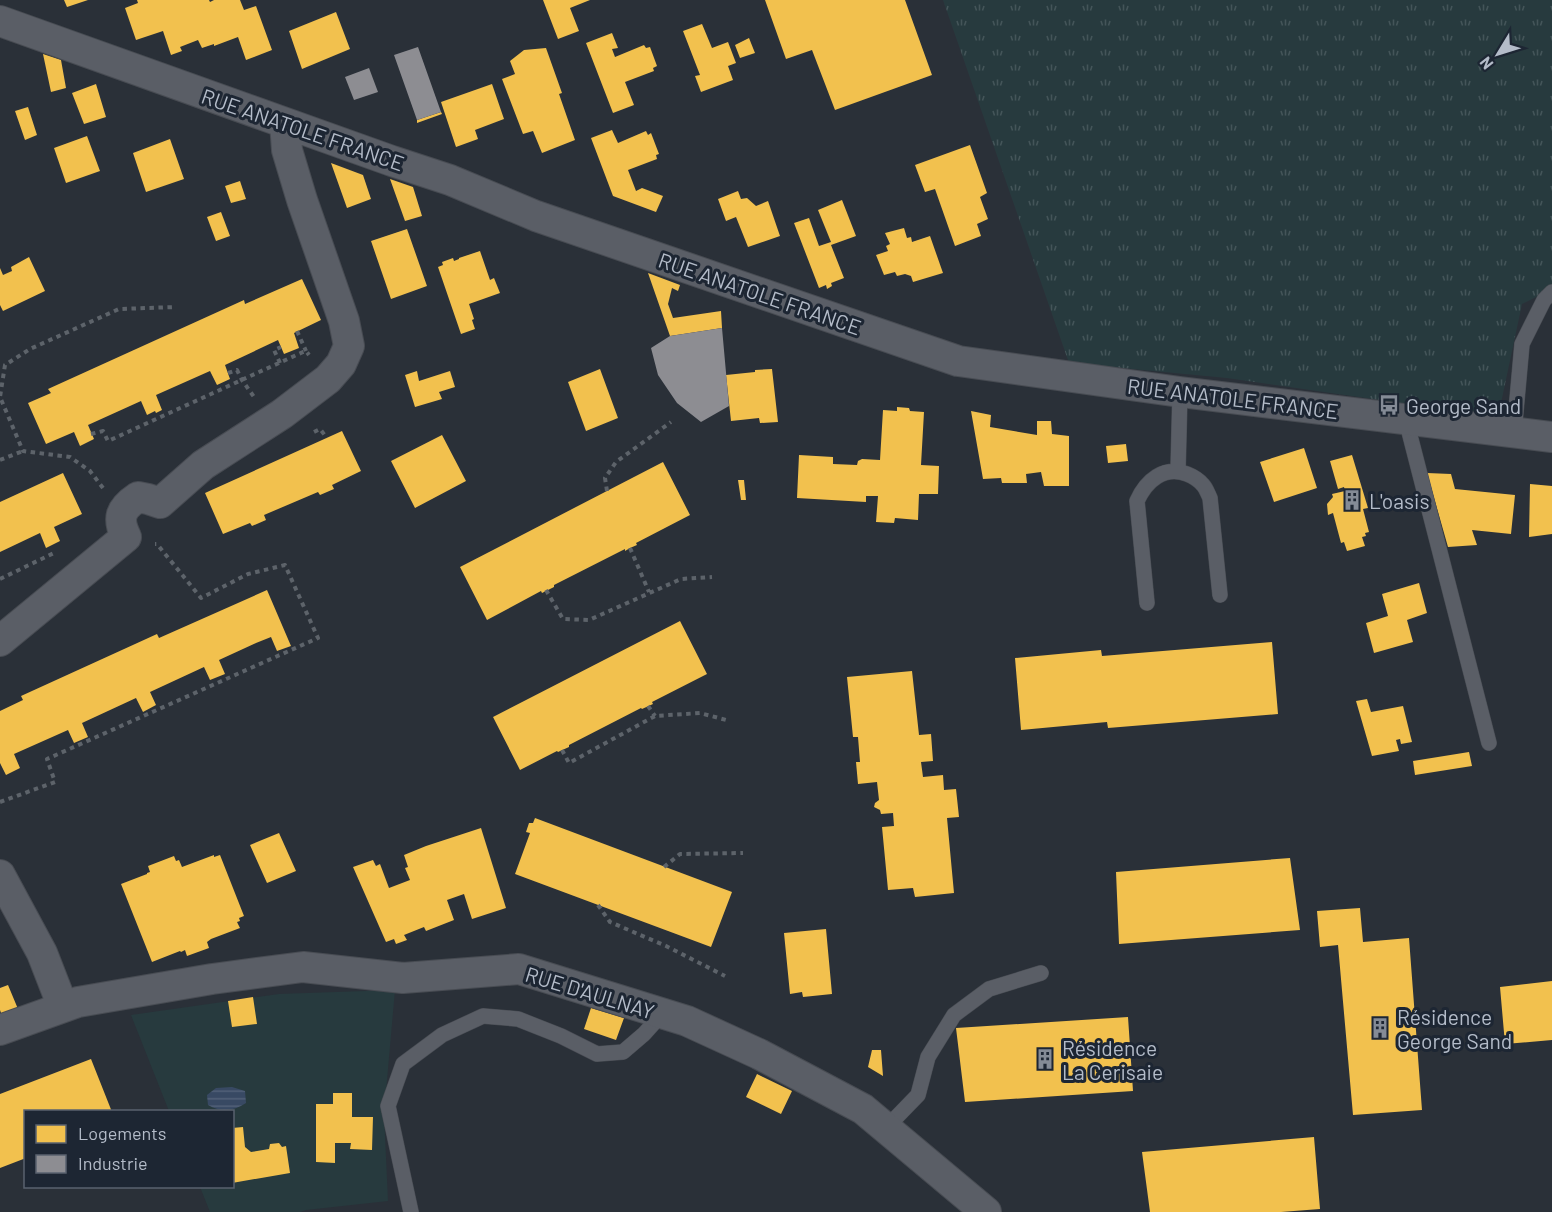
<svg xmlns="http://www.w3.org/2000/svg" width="1552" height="1212" viewBox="0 0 1552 1212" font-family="Barlow,sans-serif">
<defs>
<pattern id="grass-tufts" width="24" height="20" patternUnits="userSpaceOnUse" patternTransform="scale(1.5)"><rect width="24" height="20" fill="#273a3e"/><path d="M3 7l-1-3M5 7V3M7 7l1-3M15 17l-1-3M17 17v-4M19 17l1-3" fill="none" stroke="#445559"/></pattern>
<pattern id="water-rules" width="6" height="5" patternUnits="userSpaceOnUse" patternTransform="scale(1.5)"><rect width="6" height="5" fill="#384963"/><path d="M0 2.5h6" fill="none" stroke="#526178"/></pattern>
</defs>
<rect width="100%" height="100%" fill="#2a3038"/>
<path fill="url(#grass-tufts)" d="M943 0H1552V289L1522 304 1498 417 1227 378 1069 363Z"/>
<path fill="#273a3e" d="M395 990 384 1114 388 1201 306 1210 300 1212H210L200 1187 232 1186V1112L169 1111 131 1015 279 994Z"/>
<path fill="url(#water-rules)" d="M232 1087 245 1091 246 1103C234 1111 221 1113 208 1105L207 1095 216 1088Z"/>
<path fill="#f2c14e" d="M64 0H88L67 7Z
M137 0H209L210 2 214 0H240L244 10 256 6 272 50 246 60 238 37 214 46V44L202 48 198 40 180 47 182 51 171 55 163 31 136 40 125 8 138 3Z
M543 0H590L570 8 579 31 558 39Z
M765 0H905L932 75 835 110 812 50 786 59Z
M336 12 350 49 302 69 289 31Z
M702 24 712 48 728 42 736 63 728 66 733 80 701 92 695 76 700 75 683 31Z
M612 33 618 48 612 49 615 57 644 45 646 48 650 47 657 66 653 68 654 71 625 82 634 105 613 113 586 43Z
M749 38 755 53 740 58 735 45Z
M546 48 562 93 559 94 575 140 542 153 533 131 523 134 502 79 515 74 510 61 524 50Z
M43 54 61 60 66 88 51 92Z
M96 84 106 117 84 124 72 93Z
M492 84 504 119 475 130 478 139 456 147 441 102Z
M28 107 37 135 25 140 15 111Z
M441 112 442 114 417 123V120Z
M612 130 618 143 646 131 648 135 651 133 659 154 656 155 657 159 628 170 636 191 642 188 663 196 656 212 613 196 591 138Z
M87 136 100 171 66 183 54 148Z
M170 139 184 179 146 192 133 153Z
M970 145 987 193 980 197 988 219 977 224 981 236 955 246 935 189 925 192 915 165Z
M331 163 363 175 371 199 347 208Z
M390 179 413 187 422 216 405 221Z
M240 181 246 199 231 203 225 186Z
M738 191 741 199 747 198 756 206 768 201 780 236 748 247 736 217 726 221 718 199Z
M842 200 856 236 831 245 844 278 831 283 832 286 827 289 826 285 819 288 794 223 809 218 819 246 831 242 818 210Z
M221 212 230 236 216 241 207 217Z
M904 228 907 238 911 237 912 242 930 236 943 273 913 282 911 276 905 274 897 276 895 272 884 275 876 255 888 251 886 246 890 244 885 233Z
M407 229 427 286 391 299 371 241Z
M480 251 490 280 494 278 500 293 469 304 474 319 472 320 475 329 461 334 438 267 443 265 442 262 453 258 454 261 459 259V258Z
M29 257 45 291 3 311 0 305V268L3 275 12 271 11 267Z
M648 273 680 285 678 291 672 288 668 304 673 318 721 311 722 328 670 336Z
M302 279 321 320 294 333 299 348 284 354 278 340 225 365 230 379 217 385 210 371 156 395 162 410 156 413 155 411 147 415 141 401 88 425 94 439 80 446 74 432 46 444 28 403 51 393 48 389 244 300 245 304Z
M600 369 618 418 586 431 568 382Z
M772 369 778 422 760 423 759 418 731 421 726 375 755 372V370Z
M417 371 419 381 450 371 455 387 439 392 442 399 415 407 405 375Z
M897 407 909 408 910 411 924 412 921 465 939 466 938 494H919L918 520 895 518 894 523 876 522 878 496H866V502L797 498 799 455 833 457V464L857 465 858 461 862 459 880 460 883 410 897 411Z
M971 411 991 415 990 427 1037 435V421H1051L1052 434 1069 436V486H1044L1041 472 1026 474 1027 483H1002L1001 478 983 479Z
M342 431 361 471 332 485 334 489 320 495 318 492 264 515 266 520 252 526 250 523 223 534 205 493Z
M442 435 466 481 415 508 391 461Z
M1126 444 1128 461 1108 463 1106 446Z
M1304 448 1317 488 1274 502 1260 462Z
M1352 455 1368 508 1363 509 1369 532 1365 533 1366 536 1362 537 1365 546 1347 551 1344 542 1341 543 1333 513 1328 515 1327 504 1333 497 1332 494 1345 491 1344 487 1338 489 1330 461Z
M663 462 690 515 636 543 637 545 630 548 625 551V549L554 585V587L542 593 541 591 487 620 460 567Z
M63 473 82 514 54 527 60 541 46 548 40 533 0 552V502Z
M1427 473 1451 474 1455 489 1515 495 1511 534 1472 530 1477 545 1448 547Z
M738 480H744L746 500H741Z
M1530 484 1552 486V534L1529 537Z
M1419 583 1427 613 1407 620 1413 642 1374 653 1366 623 1388 616 1382 594Z
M267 590 291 646 277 651 271 637 256 643 219 660 225 674 210 680 204 667 150 692 156 705 143 712 136 698 82 723 88 737 74 743 68 730 14 754 20 768 6 775 0 763V711L23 700 21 696 157 634 159 638Z
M680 621 707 674 652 702 653 704 642 709 641 708 569 745V747L558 752 557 751 520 770 493 717Z
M1272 642 1278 714 1108 728 1107 722 1021 730 1015 658 1101 650 1102 656Z
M912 671 919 735 931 734 933 761 921 762 923 777 943 775 944 790 956 789 959 817 947 818 954 893 915 897 913 888 888 890 882 827 894 826 893 813 881 814 880 810 874 807 875 803 879 800 877 782 858 784 856 762H860L858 737H853L847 677Z
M1367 699 1371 712 1403 706 1412 742 1401 744 1400 739 1396 740 1399 751 1372 756 1356 701Z
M1469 752 1472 766 1415 775 1413 761Z
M535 818 732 892 711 947 515 874 530 833 526 832 529 823H533Z
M481 828 506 908 472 919 464 894 447 900 454 920 426 931 424 927 404 935 407 940 396 944 394 939 386 942 353 867 373 860 376 866 380 864 389 888 410 880 405 868 408 867 404 855 426 846Z
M279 833 296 871 267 883 250 845Z
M214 855V857L220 855 244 916 239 918 240 921 237 922 240 928 211 939 207 942 209 948 187 956 185 950 181 952 180 951 152 962 121 884 147 874V873L150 872 148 866 174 856 176 861 179 860 182 867Z
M1290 858 1300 930 1119 944 1116 872Z
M1360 908 1363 942 1409 938 1422 1110 1353 1115 1338 945 1320 947 1317 911Z
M826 929 832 994 803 997 802 992 790 994 784 933Z
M1552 981V1040L1505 1044 1500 987Z
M8 985 18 1009 2 1016 0 1010V988Z
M253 997 257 1024 232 1027 228 1001Z
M591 1008 624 1018 616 1040 584 1029Z
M1128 1017 1133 1091 965 1102 956 1028Z
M872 1050H881L883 1076 868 1067Z
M91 1059 112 1112H26V1158L0 1168V1094Z
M757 1074 792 1091 781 1114 746 1097Z
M333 1093H352V1117H373L372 1150 350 1149 351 1143H335V1163L316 1162V1104H333Z
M243 1127 245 1147 251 1152 269 1149 270 1144 279 1143 282 1147 286 1146 290 1173 232 1183V1128Z
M1314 1137 1320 1209 1281 1212H1150L1142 1152Z"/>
<path fill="#8d8d92" d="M418 47 441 112 417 120 394 55Z
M369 68 378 92 354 100 345 77Z
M722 328 729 406 701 422 677 403 658 375 651 348 670 336Z"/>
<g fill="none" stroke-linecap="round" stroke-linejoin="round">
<g stroke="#484c53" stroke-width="16">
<path id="lane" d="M1406 420 1489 743
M1514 433 1522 344 1544 300 1552 292
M1178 471 1180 392
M1147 603 1137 501C1146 481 1164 465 1187 474 1192 476 1199 480 1203 485 1206 488 1208 494 1210 498L1220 595
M886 1128 918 1095 928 1057 954 1015 989 989 1041 973
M411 1212 388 1106 403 1064 442 1035 483 1016 518 1019 561 1036 597 1054 623 1052 644 1034 662 1014"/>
</g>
<g stroke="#484c53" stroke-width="32">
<path id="street" d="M0 21 392 161 450 180 536 216 958 361 1180 392 1552 437
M0 641 126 537C117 518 120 509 138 497L148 499 160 503 203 465 282 414 328 379 341 364 349 346 344 321 302 200 287 150 285 123
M0 875 42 953 63 1007
M0 1030 78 1002 212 979 303 967 403 978 519 969 687 1021 759 1054 863 1109 986 1212"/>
</g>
<path stroke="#5d636a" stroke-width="4" stroke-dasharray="4.5 4.5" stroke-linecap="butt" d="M297 331 306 351
M280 363 274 350 281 347
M228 373 237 370 242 380 254 397
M314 432 320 429 327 438
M91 434 103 431 108 441 303 352 306 351 309 355
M0 460 23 451
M103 488 90 471 70 457 23 451 0 397 5 365 30 349 119 309 176 307
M607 491 605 478 616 462 671 422
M630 548 649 592
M0 579 56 552
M546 590 563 619 589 620 681 579 712 577
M648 706 655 716
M562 750 569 763 655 716 700 713 730 721
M0 802 55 782 47 759 318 638 285 565 248 574 201 598 157 544H155
M664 867 680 854 743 853
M598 905 610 922 666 946 725 976"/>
<use href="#lane" stroke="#5a5e66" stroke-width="15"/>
<use href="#street" stroke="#5a5e66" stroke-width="30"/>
</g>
<defs>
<g id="bus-bare" transform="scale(1.62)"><path d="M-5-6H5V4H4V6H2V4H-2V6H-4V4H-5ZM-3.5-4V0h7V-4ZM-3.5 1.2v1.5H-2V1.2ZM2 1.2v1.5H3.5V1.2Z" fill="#848b96" stroke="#1d2633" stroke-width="2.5" paint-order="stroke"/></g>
<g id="building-bare" transform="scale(1.62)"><path d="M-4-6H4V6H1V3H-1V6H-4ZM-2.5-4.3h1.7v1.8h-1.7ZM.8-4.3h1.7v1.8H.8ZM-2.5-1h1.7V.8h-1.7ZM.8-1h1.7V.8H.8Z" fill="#848b96" stroke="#1d2633" stroke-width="2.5" paint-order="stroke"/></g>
</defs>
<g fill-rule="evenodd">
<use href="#bus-bare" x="1389" y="405"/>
<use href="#building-bare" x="1352" y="500"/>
<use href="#building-bare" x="1380" y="1028"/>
<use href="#building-bare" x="1045" y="1059"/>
</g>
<g text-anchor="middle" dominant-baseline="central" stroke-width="6" stroke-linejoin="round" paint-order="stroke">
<g font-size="21" fill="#b4bcc9" stroke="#1d2633">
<text transform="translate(303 129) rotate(19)">RUE ANATOLE FRANCE</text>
<text transform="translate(760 293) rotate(19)">RUE ANATOLE FRANCE</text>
<text transform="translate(1233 398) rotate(7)">RUE ANATOLE FRANCE</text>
<text transform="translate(590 992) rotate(17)">RUE D'AULNAY</text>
</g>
<g font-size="21" fill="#b4bcc9" stroke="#1d2633" text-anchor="start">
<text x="1406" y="405">George Sand</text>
<text x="1369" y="500">L'oasis</text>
<text x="1397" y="1016">Résidence<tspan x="1397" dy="24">George Sand</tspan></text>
<text x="1062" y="1047">Résidence<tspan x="1062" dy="24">La Cerisaie</tspan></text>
</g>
</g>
<rect x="24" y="1110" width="210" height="78" fill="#1d2633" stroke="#59626f" stroke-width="1.5"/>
<rect x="36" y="1125" width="30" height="18" fill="#f2c14e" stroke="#59626f" stroke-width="1.5"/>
<text x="78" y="1140" font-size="18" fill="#b4bcc9">Logements</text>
<rect x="36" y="1155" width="30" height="18" fill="#8d8d92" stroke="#59626f" stroke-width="1.5"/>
<text x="78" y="1170" font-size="18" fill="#b4bcc9">Industrie</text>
<g transform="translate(1498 54) rotate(232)" stroke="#1d2633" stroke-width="4.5" paint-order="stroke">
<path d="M0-4.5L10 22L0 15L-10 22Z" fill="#b4bcc9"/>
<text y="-9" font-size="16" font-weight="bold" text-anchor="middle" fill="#b4bcc9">N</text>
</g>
</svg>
